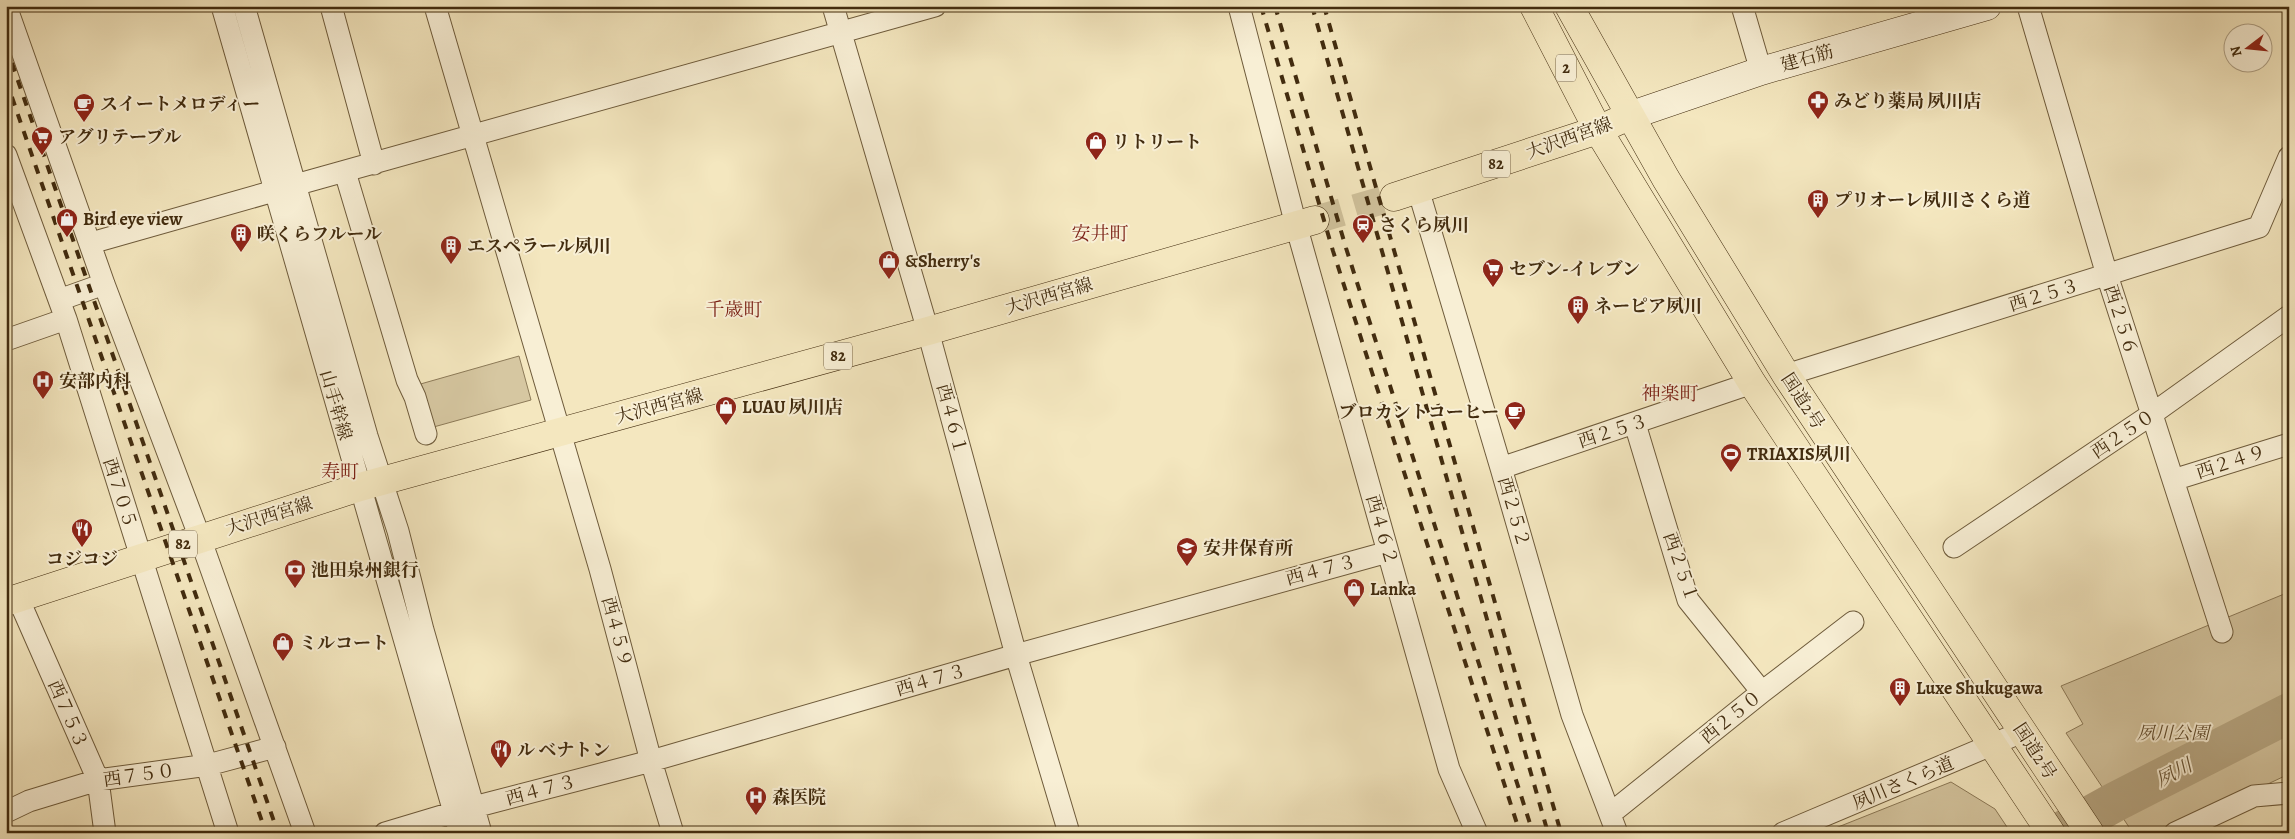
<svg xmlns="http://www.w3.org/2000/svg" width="2295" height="839" viewBox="0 0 2295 839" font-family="Alegreya,'Noto Serif JP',serif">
<rect width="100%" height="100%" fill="#f4e7bf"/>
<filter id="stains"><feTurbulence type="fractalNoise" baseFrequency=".004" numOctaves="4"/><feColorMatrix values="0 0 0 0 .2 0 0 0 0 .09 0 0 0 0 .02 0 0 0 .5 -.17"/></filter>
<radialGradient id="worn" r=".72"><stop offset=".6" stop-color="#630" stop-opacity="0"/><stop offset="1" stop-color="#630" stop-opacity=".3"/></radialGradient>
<path fill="#d6c7a1" stroke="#8c7a58" d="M519 356 531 400 430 428 417 385Z
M2289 592V774L2164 833H2133L2066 733 2083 724 2061 686Z
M1951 782 1995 809 2011 833H1823Z"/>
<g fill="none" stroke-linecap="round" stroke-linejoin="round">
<path stroke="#b7a783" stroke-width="40" d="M2059 833 2115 802 2289 713"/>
<path stroke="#d0c29c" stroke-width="28" stroke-dasharray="28 14" stroke-linecap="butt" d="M1315 220 1394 197"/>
<g stroke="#6e5b3b" stroke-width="23">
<path id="street" d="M6 6 104 284 200 538 305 833
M222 6 460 833
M244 6 367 436 398 531 423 630 481 833
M331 6 374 164
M435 6 600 569 651 761 673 833
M833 6 928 331 1016 655 1069 833
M1239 6 1296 225 1449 769 1477 833
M1742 6 1761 71
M2028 6 2107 275 2222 632
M6 155 66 319 228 833
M345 172 407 380 415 397 426 434
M295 185 935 6
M1418 189 1501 468 1572 715 1617 833
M91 243 274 191
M59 300 104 284
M6 340 66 319
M1786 375 2259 227 2289 157
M1635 424 1688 600 1762 692
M1501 468 1752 383
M2173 480 2289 444
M1954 547 2152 414 2289 316
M18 598 98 780 105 833
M474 807 651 761 1016 655 1388 552
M6 812 29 801 98 780 208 765 275 747
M1610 814 1762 692 1853 622
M385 833 455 812
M1783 833 2022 732
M2175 833 2254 796 2289 793"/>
</g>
<g stroke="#422c0f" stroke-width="29">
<path id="secondary" d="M1629 116 1761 71 1987 6"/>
</g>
<g stroke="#422c0f" stroke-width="29">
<path id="primary" d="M1394 197 1598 130 1629 116
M6 602 360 487 928 331 1315 220"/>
</g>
<g stroke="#422c0f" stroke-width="29">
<path id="highway" d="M1534 6 1598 130 1752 383 2051 833
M1569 6 1666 179 1786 375 2090 833"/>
</g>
<use href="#street" stroke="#f8efd5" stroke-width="21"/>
<use href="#secondary" stroke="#f8efd5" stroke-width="28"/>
<use href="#primary" stroke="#f4e7bf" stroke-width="28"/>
<use href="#highway" stroke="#f4e7bf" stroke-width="28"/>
<path stroke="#422c0f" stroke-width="4" stroke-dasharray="9 9" stroke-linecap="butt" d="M1261 6 1333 251 1520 833
M1275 6 1346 248 1533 833
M1312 6 1548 833
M1324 6 1561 833
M6 46 278 833
M6 80 266 833"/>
</g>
<defs>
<g id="pharmacy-pin" transform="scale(1.125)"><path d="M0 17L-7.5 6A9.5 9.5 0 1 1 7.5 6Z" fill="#8f2418" stroke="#f8efd5"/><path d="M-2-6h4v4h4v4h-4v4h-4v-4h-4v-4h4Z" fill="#fff"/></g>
<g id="cafe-pin" transform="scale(1.125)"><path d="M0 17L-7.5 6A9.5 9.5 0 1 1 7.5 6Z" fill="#8f2418" stroke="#f8efd5"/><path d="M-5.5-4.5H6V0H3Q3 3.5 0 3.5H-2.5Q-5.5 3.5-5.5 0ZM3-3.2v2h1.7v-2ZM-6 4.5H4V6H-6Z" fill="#fff"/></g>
<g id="supermarket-pin" transform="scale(1.125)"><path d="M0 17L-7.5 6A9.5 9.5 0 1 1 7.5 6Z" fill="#8f2418" stroke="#f8efd5"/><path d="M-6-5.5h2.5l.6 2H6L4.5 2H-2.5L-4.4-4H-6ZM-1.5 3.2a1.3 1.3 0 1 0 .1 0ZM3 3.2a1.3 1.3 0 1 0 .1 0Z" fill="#fff"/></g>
<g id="shop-pin" transform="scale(1.125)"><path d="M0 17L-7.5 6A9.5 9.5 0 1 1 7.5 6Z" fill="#8f2418" stroke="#f8efd5"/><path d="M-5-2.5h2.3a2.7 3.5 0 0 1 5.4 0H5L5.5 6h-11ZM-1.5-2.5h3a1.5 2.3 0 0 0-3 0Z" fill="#fff"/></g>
<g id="building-pin" transform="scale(1.125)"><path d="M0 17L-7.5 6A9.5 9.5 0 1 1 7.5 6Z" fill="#8f2418" stroke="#f8efd5"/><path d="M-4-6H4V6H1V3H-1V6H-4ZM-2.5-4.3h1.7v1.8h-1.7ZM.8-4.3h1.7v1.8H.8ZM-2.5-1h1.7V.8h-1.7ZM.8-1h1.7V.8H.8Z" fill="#fff"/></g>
<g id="station-pin" transform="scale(1.125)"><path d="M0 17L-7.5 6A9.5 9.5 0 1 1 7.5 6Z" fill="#8f2418" stroke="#f8efd5"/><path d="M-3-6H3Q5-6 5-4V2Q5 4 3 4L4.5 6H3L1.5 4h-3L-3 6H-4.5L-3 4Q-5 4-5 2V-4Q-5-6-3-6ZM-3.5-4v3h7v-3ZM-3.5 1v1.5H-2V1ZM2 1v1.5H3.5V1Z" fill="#fff"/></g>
<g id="hospital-pin" transform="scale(1.125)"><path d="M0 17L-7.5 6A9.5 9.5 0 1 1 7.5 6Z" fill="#8f2418" stroke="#f8efd5"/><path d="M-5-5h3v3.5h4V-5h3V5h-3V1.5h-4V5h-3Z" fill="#fff"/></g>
<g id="stadium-pin" transform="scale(1.125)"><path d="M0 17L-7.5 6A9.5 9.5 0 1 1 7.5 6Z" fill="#8f2418" stroke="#f8efd5"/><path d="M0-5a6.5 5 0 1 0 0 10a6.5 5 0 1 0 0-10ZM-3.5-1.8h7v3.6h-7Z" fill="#fff"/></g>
<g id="restaurant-pin" transform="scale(1.125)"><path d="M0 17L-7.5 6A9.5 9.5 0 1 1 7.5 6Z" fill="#8f2418" stroke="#f8efd5"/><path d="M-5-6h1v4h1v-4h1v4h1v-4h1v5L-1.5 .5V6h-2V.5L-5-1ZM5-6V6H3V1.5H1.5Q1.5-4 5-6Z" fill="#fff"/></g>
<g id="school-pin" transform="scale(1.125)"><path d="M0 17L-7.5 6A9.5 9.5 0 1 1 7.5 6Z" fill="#8f2418" stroke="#f8efd5"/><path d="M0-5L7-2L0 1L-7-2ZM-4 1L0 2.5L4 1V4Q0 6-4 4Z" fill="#fff"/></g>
<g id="bank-pin" transform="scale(1.125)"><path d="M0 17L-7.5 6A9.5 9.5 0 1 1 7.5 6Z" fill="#8f2418" stroke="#f8efd5"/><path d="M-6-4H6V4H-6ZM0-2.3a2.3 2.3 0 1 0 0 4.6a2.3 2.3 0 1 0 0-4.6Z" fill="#fff"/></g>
</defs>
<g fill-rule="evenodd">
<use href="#pharmacy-pin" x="1818" y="101"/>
<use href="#cafe-pin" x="84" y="104"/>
<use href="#supermarket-pin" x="42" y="137"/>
<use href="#shop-pin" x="1096" y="142"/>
<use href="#building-pin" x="1818" y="200"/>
<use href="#shop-pin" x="67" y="219"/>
<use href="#station-pin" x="1363" y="225"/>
<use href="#building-pin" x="241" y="234"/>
<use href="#building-pin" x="451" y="246"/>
<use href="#shop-pin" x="889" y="261"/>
<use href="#supermarket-pin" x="1493" y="269"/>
<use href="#building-pin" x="1578" y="306"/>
<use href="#hospital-pin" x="43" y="381"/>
<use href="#shop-pin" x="726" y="407"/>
<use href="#cafe-pin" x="1515" y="412"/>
<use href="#stadium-pin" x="1731" y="454"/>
<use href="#restaurant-pin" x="82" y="529"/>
<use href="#school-pin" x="1187" y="548"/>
<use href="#bank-pin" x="295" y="570"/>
<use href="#shop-pin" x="1354" y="589"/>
<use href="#shop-pin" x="283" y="643"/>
<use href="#building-pin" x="1900" y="688"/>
<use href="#restaurant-pin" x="501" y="750"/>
<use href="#hospital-pin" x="756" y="797"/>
</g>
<g text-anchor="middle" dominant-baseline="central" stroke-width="4" stroke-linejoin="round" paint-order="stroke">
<g fill="#f8efd5" stroke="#79664a" stroke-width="1">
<rect x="1556" y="54.5" width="20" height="27" rx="4"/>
<rect x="1482" y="150.5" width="28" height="27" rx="4"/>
<rect x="824" y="342.5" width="28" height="27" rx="4"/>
<rect x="169" y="530.5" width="28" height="27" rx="4"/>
</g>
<g font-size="16" font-weight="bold" fill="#422c0f">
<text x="1566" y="68">2</text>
<text x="1496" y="164">82</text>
<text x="838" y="356">82</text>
<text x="183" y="544">82</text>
</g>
<g font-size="18" fill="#422c0f" stroke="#f8efd5">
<text transform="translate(1807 58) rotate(-16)">建石筋</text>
<text transform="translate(1569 138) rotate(-20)">大沢西宮線</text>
<text transform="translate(2044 295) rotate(-17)">西２５３</text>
<text transform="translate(1049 296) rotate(-16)">大沢西宮線</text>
<text transform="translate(2121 320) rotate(72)">西２５６</text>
<text transform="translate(1803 401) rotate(57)">国道2号</text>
<text transform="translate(336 405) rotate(74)">山手幹線</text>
<text transform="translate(659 406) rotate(-15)">大沢西宮線</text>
<text transform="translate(952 419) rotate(75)">西４６１</text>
<text transform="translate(1613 431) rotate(-18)">西２５３</text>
<text transform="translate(2123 434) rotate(-34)">西２５０</text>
<text transform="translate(2231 462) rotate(-18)">西２４９</text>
<text transform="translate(120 493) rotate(72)">西７０５</text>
<text transform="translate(1514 512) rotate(74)">西２５２</text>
<text transform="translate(269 516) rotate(-17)">大沢西宮線</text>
<text transform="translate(1382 530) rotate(74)">西４６２</text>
<text transform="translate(1681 567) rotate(71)">西２５１</text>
<text transform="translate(1321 570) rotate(-15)">西４７３</text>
<text transform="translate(617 632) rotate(75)">西４５９</text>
<text transform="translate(931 680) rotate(-16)">西４７３</text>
<text transform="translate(68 714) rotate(66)">西７５３</text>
<text transform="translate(1731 717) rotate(-39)">西２５０</text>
<text transform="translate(2035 751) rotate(57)">国道2号</text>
<text transform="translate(139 775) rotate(-8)">西７５０</text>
<text transform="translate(1903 783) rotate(-23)">夙川さくら道</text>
<text transform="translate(541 790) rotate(-15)">西４７３</text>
</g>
<g font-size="18" font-weight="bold" fill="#422c0f" stroke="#f8efd5" text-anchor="start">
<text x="1834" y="101">みどり薬局 夙川店</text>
<text x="100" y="104">スイートメロディー</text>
<text x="58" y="137">アグリテーブル</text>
<text x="1112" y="142">リトリート</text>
<text x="1834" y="200">プリオーレ夙川さくら道</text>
<text x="83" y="219">Bird eye view</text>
<text x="1379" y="225">さくら夙川</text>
<text x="257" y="234">咲くらフルール</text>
<text x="467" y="246">エスペラール夙川</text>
<text x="905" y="261">&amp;Sherry's</text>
<text x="1509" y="269">セブン-イレブン</text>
<text x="1594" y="306">ネーピア夙川</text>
<text x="59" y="381">安部内科</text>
<text x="742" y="407">LUAU 夙川店</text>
<text x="1499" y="412" text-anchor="end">ブロカントコーヒー</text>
<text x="1747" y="454">TRIAXIS夙川</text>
<text x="1203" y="548">安井保育所</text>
<text x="82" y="559" text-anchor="middle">コジコジ</text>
<text x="311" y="570">池田泉州銀行</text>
<text x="1370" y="589">Lanka</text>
<text x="299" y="643">ミルコート</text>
<text x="1916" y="688">Luxe Shukugawa</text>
<text x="517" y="750">ル ベナトン</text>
<text x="772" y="797">森医院</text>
</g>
<g font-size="18" font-style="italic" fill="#604b2c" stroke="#f8efd5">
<text x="2173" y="733">夙川公園</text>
</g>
<g font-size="19" fill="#7a1f14" stroke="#f8efd5">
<text x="1100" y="234">安井町</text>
<text x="734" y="310">千歳町</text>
<text x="1670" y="394">神楽町</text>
<text x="340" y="472">寿町</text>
</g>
<g font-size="19" font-style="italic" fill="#655132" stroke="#f8efd5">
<text transform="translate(2174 773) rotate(-28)">夙川</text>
</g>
</g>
<rect width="2295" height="839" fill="none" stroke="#f4e7bf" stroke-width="25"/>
<rect x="8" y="8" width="2280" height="824" fill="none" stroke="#422c0f" stroke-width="2.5"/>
<rect x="12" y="12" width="2270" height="814" fill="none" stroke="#422c0f"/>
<g transform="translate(2248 48) rotate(254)"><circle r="24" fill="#f8efd5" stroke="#afa186"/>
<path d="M0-4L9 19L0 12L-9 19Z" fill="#8f2418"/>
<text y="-8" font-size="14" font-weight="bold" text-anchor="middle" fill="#422c0f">N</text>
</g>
<rect width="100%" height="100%" filter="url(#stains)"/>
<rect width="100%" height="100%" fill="url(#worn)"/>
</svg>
